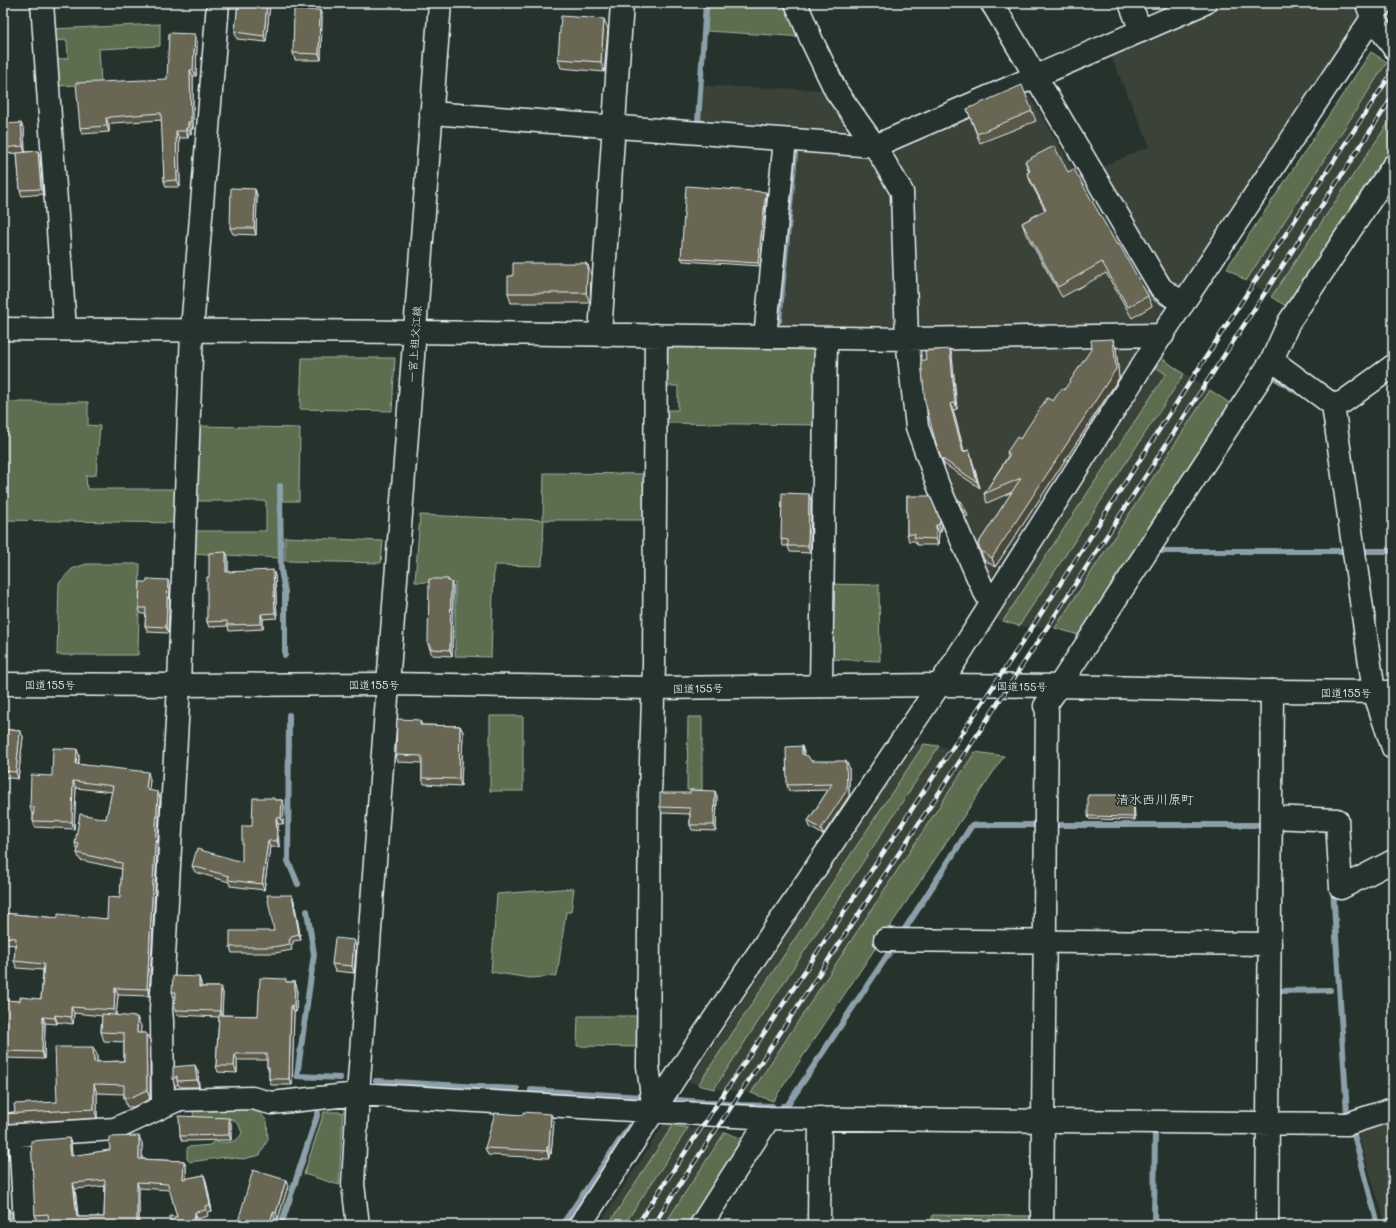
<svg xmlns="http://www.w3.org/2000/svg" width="1396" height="1228" viewBox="0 0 1396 1228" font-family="Mali,'Klee One',sans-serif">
<rect width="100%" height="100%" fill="#26332d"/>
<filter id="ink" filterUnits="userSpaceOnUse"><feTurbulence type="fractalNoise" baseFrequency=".025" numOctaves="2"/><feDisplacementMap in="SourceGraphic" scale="8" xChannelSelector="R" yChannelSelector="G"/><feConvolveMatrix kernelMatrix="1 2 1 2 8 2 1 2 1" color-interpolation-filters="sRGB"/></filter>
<g filter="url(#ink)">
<path fill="#3a4238" d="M1217 3H1360L1362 7 1359 24 1178 295 1095 170 1150 146 1108 50Z
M1371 52 1387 62 1393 73V150L1291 309 1227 268Z
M1023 85 1153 301 1167 311 1156 331 922 332 913 324 895 163 896 144Z
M702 86 829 90 859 139 817 135 794 127 700 120Z
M798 147 876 154 897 197 899 326 893 331 781 329Z
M1139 344 1142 350 990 579 924 427 916 352 922 345Z
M1163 359 1234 406 1082 636 1055 628 1019 626 992 618Z
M914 743 1004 756 773 1101 751 1093 714 1089 688 1082Z
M1393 1120V1225H1386L1357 1131Z
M664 1124 688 1128 725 1132 745 1140 691 1225H599Z"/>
<path fill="#5c6e50" stroke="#a2b0a4" d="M709 3H791L804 37 707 31Z
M160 24V46L99 49 101 84 57 86 55 60 68 58 67 40 53 41 52 29Z
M1371 52 1387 62 1246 281 1227 268Z
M1393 116V150L1291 309 1271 297Z
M668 343 773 345 774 349 820 350 819 425 662 423V410H678V386H662L663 351Z
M302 358H395L392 411 300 409Z
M1163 359 1184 374 1019 626 1003 621 1166 374 1157 368Z
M1210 390 1234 406 1082 636 1055 628Z
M3 402H88V425L100 426 96 475 86 476 87 489H181L179 523 3 520Z
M197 426 300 428 299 501H279L280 558 190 553 192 531H266V501H194Z
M544 473 649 474 648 520H544L542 566 494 565 491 657 455 656V583L415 582 420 515 543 520Z
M285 537 383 541 381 563 285 561Z
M86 564H140L138 655H57L59 583 72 569Z
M828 584 879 585 880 661 826 659Z
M490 716H523V791H490Z
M688 717H702V790H687Z
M924 744 939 746 714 1089 698 1085Z
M975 752 1004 756 773 1101 751 1093Z
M574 888 571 912H566L557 976 530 978 491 972 497 894Z
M578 1016H644V1047L577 1046Z
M196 1107 257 1109 267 1121 268 1139 260 1155 243 1159 226 1157 190 1162 187 1159V1150L188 1147 210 1145 213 1142C224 1142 236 1145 242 1133L239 1125 232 1119H197L194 1118 193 1113Z
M324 1112H343L339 1185 304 1174Z
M673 1125 688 1128 624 1225H608Z
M725 1132 745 1140 691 1225H664Z
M932 1215 1037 1216V1225H932Z"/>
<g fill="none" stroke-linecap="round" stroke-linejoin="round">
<path stroke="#8ca0a9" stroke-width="6" d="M980 3 986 12
M705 123 698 122 706 3
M1150 290 1156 299 1168 306
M779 321 795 154
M1269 378 1271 375 1299 393
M280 486 281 570 285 592V655
M1155 549 1154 551H1345
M1364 551H1393
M289 715 288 861 298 884
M1052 822V825H1265
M1333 888 1347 1114
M307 911 314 954 297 1076 340 1078
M903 932 972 825H1038
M1276 991 1330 990
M376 1081 517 1089
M531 1090 642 1097
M677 1100 741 1105 772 1106
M783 1106H787L893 947
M1357 1129 1353 1131 1378 1225
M281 1225 318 1113
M562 1225 629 1127
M1154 1225 1155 1127"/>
<g stroke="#e8f1f8" stroke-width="25">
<path id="minor" d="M42 3 65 329
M796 3 812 41 836 91 875 146 902 192 907 339 917 427 938 485 982 587 991 603
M992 3 1161 288 1183 304
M1130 3 1141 31
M1367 4 1372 17 1393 47
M431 113 875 146 1205 3
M3 329 415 332 907 339 1163 335
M600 334 622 3
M765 337 785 140
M1272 360 1333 405 1343 402 1393 366
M1333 405 1374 692 1393 748
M821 686 826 338
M1272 817 1337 820 1341 888 1393 861
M885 940 1270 944
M163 1106 162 1021 161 1010 179 685 192 330 218 3
M654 1111 648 1066 650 795 654 665 656 335
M20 1135 25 1225
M3 1136 115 1129 177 1100 252 1098 271 1103 358 1094 769 1118 1347 1124 1393 1109
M358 1225 353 1184 358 1094 388 684
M580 1225 695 1047 950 669 1152 350 1382 3
M701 1225 769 1118
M819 1225 820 1118
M1042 1225 1047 710 1045 706 1059 686 1272 360 1289 322 1393 166
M1267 1225 1272 691"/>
</g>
<g stroke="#e8f1f8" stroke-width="25">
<path id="major" d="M388 684 440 3"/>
</g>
<g stroke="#e8f1f8" stroke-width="25">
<path id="highway" d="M3 684 179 685 388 684 653 688 939 685 1059 686 1272 691 1393 692"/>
</g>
<use href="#minor" stroke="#26332d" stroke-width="22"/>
<use href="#major" stroke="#26332d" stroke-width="22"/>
<use href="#highway" stroke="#26332d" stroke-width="22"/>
<g stroke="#e8f1f8" stroke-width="4.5">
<path id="rail" d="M637 1225 1033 626 1253 284 1393 71
M653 1225 966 752 1393 96"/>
</g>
<use href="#rail" stroke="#26332d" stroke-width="3" stroke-dasharray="9" stroke-linecap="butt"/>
</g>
<path fill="#5a5847" stroke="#e8f1f8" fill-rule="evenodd" d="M238 3H270L266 42 237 39 235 32Z
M320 10 322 17 321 60H295L293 53Z
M608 29 604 72 561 68 558 59Z
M195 34 197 41 196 76H193V129H191V134H188V138H179L180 187H166L164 181 162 120 112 123V124L109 125V132L82 134 80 128 167 79Z
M967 109 1032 111 1036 121 980 143Z
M3 124 24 129 25 152 38 151 40 156 43 194 22 196 20 190 17 153 3 154Z
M1025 161 1068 172 1117 245 1148 296 1152 306 1132 318 1106 273 1062 297 1026 234 1022 223 1045 210 1031 183 1027 173 1029 172Z
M255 189 257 195 256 235 233 234 230 228Z
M766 192 767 195 760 266 683 261 681 258Z
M587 265 591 275 590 303H511L508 293 513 276Z
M1116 348 1119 378 995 567 984 560 978 544 1012 492 987 503 984 494 1008 456 1007 452 1020 439 1053 401 1064 390Z
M952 355 957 409 953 410 964 451 969 450 980 488 944 464 935 440 926 360Z
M907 496 942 526 941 532H939L938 545H917L915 541H909L907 534Z
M811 500 810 553 790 552 788 546H783L781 539Z
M958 500 961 501 968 516 965 517Z
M228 557V572L275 575 277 618 263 619V629L229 631 228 626 209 627 207 622 209 577Z
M448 579 453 587 452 656 432 655 428 644Z
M147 582 170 586 168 633 148 632 145 626 146 614H141L139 608Z
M420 720 422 725 460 726 463 732 461 786 424 784 422 778V763L398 762 396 755Z
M3 729 20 731 23 737 18 779 3 777Z
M804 752V755L811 761 849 767V796L823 835 810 827 808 821 828 790 789 791 787 785Z
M79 755V764L150 779 149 790 160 798 149 996 118 995 116 1015 141 1026 140 1033H146L150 1041V1099L133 1107H127L124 1098V1094L97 1093V1118L3 1124V1113L15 1112 57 1102 97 1055V1062L124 1061V1042L104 1041 101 1032 102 1016 74 1013 73 1024 57 1022V1024L45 1023 44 1059 3 1058V1000L20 1001 41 999 43 970 17 968 14 961 15 945 3 944V913L58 918 107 919 120 898 122 869 80 860 77 853 78 850 77 849 75 843 106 819 112 792 76 788 74 829 35 827 33 821V814H32L30 807 52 776Z
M690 793 717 796 716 831 692 830 690 825V814L662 813 660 807Z
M1134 798 1135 820 1089 819 1088 816Z
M275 800H282L284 806 283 824H278L279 847H270L264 890 230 886 229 882 195 872 192 866 242 862 252 826Z
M292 895 294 901 301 940 293 941V944L291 945 292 950 275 953H232L230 947 274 931Z
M354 940 356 947 354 973 335 971 332 964Z
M199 977 201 983V987H221L223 993 222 1015 258 1016 287 982H295L297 988 296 1012H294L292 1085H271L269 1079V1072L267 1067V1060H237V1073L218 1072 216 1066 219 1017 177 1015 175 1010 176 997H174L172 992Z
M198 1072 199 1087H180L178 1084 175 1086 173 1079Z
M554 1121 551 1154H549V1158L488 1155 485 1148Z
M231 1123V1140L182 1141 180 1136Z
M69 1138 71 1144 72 1156 110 1150 142 1143V1159L184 1161 186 1167V1179L204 1175 206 1181 212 1211 207 1212 208 1216 197 1219V1225H169L177 1217 170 1190 139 1188V1225H50L49 1220 37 1221 35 1215ZM105 1186 104 1217H78L75 1189Z
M7 1145 8 1148 9 1159H5L4 1156Z
M286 1180 288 1186 278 1219H275L273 1225H237Z"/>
<path fill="#4a4739" stroke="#e8f1f8" d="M267 3H270L266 42 264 36Z
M320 10 322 17 321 60 319 54Z
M604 19 608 29 604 72 601 62Z
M195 34 197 41 196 76 193 70Z
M190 70 193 76V129L191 122Z
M106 118 109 125V132L107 126Z
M188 122 191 129V134L188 127Z
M21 123 24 129 25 153 23 146Z
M186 128 188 134V138L186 131Z
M176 131 179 138 180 187 177 180Z
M38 151 40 156 43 194 41 189Z
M255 189 257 195 256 235 254 228Z
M766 192 767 195 760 266 758 263Z
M586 263 588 267V265L591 275 590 303 586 293Z
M1113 339 1116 348 1119 378 995 567 992 558Z
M950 349 952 355 957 409 955 403Z
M950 404 953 410 966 458 963 452Z
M969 450 971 456 980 488 977 482Z
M809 494 811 500 810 553 808 546Z
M940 520 942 526 941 532 939 525Z
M936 525 939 532 938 545 936 539Z
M226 552 228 557V577L226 572Z
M273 570 275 575 277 618 275 613Z
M168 580 170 586 168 633 166 627Z
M451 582 453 587 452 656 450 650Z
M261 614 263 619V629L261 624Z
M460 726 463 732 461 786 459 779Z
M20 731 23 737 18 779 16 772Z
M802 746 804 752 805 760 802 754Z
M77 749 79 755 78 771 76 764Z
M846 761 849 767V796L823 835 821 829Z
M148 772 150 779 149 791 146 788Z
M73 781 76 788 74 829 72 822Z
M715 791 717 796 716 831 714 825Z
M158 792 160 798 149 996 147 989Z
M1133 795 1134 798 1135 820 1134 817Z
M282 800 284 806 283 824 281 818Z
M276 818 278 824 279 847 277 841Z
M268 841 270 847 264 890 262 884Z
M292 895 294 901 301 940 299 934Z
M354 940 356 947 354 973 352 966Z
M199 977 201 983V992L199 987Z
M295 982 297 988 296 1012 294 1006Z
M221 987 223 993 222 1017 220 1011Z
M115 988 118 995 116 1017 114 1010Z
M291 1005 294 1012 292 1085 289 1079Z
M71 1007 74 1013 73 1024 71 1017Z
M55 1015 57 1022V1024L55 1018Z
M43 1017 45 1023 44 1059 42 1052Z
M137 1017 141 1026 140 1042 137 1033Z
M146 1033 150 1041V1099L147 1090Z
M93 1047 97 1055V1071L94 1062Z
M235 1054 237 1060V1073L234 1066Z
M195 1065 198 1072 199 1087 197 1080Z
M177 1076V1081L178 1084 175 1086 173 1079Z
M94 1084 97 1093V1118L94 1109Z
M551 1114 554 1121 551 1154 549 1147Z
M229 1118 231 1123V1140L229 1135Z
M139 1136 142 1143V1165L139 1159Z
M69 1138 71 1144 73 1162 71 1156Z
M7 1145 8 1148 9 1159 8 1155Z
M547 1147 549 1154V1158L547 1151Z
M184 1161 186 1167V1185L183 1179Z
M204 1175 206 1181 212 1211 210 1205Z
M286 1180 288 1186 278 1219 276 1213Z
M137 1182 139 1188V1225H137Z
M73 1183 75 1189 79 1223 77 1217Z
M9 1208 12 1215V1225L10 1219Z
M195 1212 197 1219V1225H194Z
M273 1212 275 1219 273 1225H270V1223Z"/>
<path fill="#696652" stroke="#e8f1f8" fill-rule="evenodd" d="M238 3H267L264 36 235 32Z
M294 10H320L319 54 293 53Z
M561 16 604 19 601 62 558 59Z
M169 33 195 34 193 70H190L191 122H188V127L186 128V131H176L177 180 164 181 161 113 110 117V118H106L107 126 80 128 76 83 167 79Z
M1022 85 1032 111 977 134 967 109Z
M21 123 23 146 3 148V124Z
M1054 146 1068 172 1074 169 1117 245 1119 244 1148 296 1128 307 1102 262 1058 287 1022 223 1046 210 1027 173 1030 171 1025 161Z
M38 151 41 189 20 190 17 153Z
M686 186 766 192 758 263 681 258Z
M231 188 255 189 254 228H230Z
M513 263H586V265H588L586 293H508V276H513Z
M1113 339 1116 369 992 558 981 551 978 544 1021 478 984 494 1010 454 1007 452 1017 437 1020 439 1047 398 1053 401 1062 388 1064 390 1092 348 1091 340Z
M950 349 955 403 950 404 963 452 969 450 977 482 941 458 935 440 925 402 921 360H926L925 351Z
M782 493 809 494 808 546H788V540L781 539Z
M907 496H930L940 520 939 525H936V539L914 538 915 534H907Z
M958 500 961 501 967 513 964 514Z
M226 552V572L273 570 275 613 261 614V624L227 625V621L207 622V577H209V553Z
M147 579 168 580 166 627 145 626 146 608H139L140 582H147Z
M429 579H448V581L451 582 450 650 430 649V644H428Z
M397 719 420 720V725L460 726 459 779 422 778V756L396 755Z
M3 729 20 731 16 772 3 771Z
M802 746V754L808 756 811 761H846L847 790 821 829 808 821 832 784 787 785 786 747Z
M53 748 77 749 76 764 148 772 146 788 148 789V790L158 792 147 989 115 988 114 1010 71 1007V1017L55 1015V1018L43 1017 42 1052 3 1051V1000L20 1001V997L41 999 44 964 14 961 16 938 3 937V913L58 918V914L107 919 108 897 120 898 122 863 77 853 79 844 75 843 80 814 106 819 113 786 73 781 72 822 33 821 34 807H30L31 775 52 776Z
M690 790 715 791 714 825H690V808L660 807V793H690Z
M1088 795H1133L1134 817 1088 816Z
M253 798H274V800H282L281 818H276L277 841H268L262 884 228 880 229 876 192 866 197 849 242 862V826H252Z
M267 895H292L299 934 291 936V939L289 940 290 944 273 947H230V931H274Z
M335 938 354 940 352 966 332 964Z
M173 976 199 977V987H221L220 1011 175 1010 176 992H172Z
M260 978 286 979V982H295L294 1006 291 1005 289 1079H269V1067H267V1054H235L234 1066H216L219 1015 258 1016Z
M102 1014 137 1017V1033H146L147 1090 129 1098H124V1085L94 1084V1109L3 1114V1113L15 1112 14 1104 57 1102 55 1047H93L94 1062 124 1061V1033L101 1032Z
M195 1065 197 1080 177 1081V1076L173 1079V1067Z
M523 1112 551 1114 549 1147H547V1151L485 1148 495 1113 523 1115Z
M179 1116 229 1118V1135L180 1136Z
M139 1136V1159L184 1161 183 1179 204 1175 210 1205 205 1206 206 1210 195 1212 194 1225H169L170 1216 177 1217 168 1184 137 1182V1225H52V1223H49L48 1214 35 1215 31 1141 69 1138 71 1156 110 1150 109 1137ZM105 1180 104 1217H77L73 1183Z
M3 1145H7L8 1155 4 1156Z
M253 1170 286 1180 276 1213 273 1212 270 1223 263 1221V1225H237Z
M3 1208H9L10 1219 12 1225H3Z
M1393 1217V1225H1387L1385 1220Z"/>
</g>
<g text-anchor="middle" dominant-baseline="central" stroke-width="3.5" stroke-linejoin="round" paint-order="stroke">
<g font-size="11" fill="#e8f1f8" stroke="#26332d">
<text transform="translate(414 344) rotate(-86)">一宮上祖父江線</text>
<text x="50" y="684">国道155号</text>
<text x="374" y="684">国道155号</text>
<text transform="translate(1022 686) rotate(1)">国道155号</text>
<text transform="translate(698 688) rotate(-1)">国道155号</text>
<text x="1346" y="692">国道155号</text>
</g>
<g font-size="13" fill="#e8f1f8" stroke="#26332d">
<text x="1155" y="798">清水西川原町</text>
</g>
</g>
<rect width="1396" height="1228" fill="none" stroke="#26332d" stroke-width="16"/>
<rect x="8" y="8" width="1380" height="1212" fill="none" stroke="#e8f1f8" stroke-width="1.5" filter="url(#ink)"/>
</svg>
